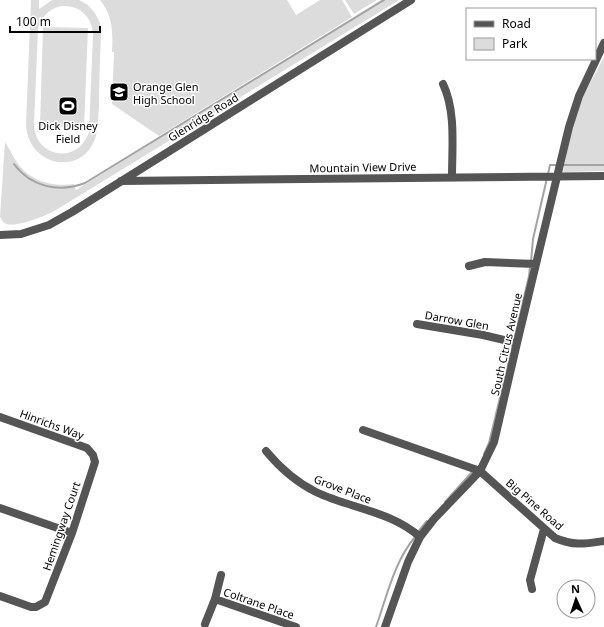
<svg xmlns="http://www.w3.org/2000/svg" width="604" height="627" viewBox="0 0 604 627" font-family="'Noto Sans',sans-serif">
<rect width="100%" height="100%" fill="#fff"/>
<path fill="#dcdcdc" fill-rule="evenodd" d="M31 0H39V9L52 0H79L88 5 95 13 100 23 101 35C100 58 99 82 99 105 98 116 99 128 95 139 81 177 28 166 26 125ZM62 6C80 5 92 17 93 34L89 132C79 164 36 159 34 125L38 28C42 16 50 8 62 6Z
M100 0H287L296 15 320 0H342L352 17 159 136 112 104 114 52H112C113 34 113 15 100 0Z
M345 0H377L354 14Z
M381 0H399L56 210C45 216 19 227 7 224 3 223 2 220 0 217L5 142C9 148 12 155 16 161 29 181 52 187 74 184L76 190Z
M43 27 88 28 84 127 40 126Z
M604 57V171L563 172 572 128 582 98Z"/>
<g fill="none" stroke-linecap="round" stroke-linejoin="round">
<path stroke="#a3a3a3" stroke-width="2" d="M14 164C31 187 59 193 85 183L384 0
M561 165H604
M548 174 550 165H557
M531 262 533 239 547 178
M514 340 529 276 530 266
M484 454 489 443 513 344
M445 502 473 471
M417 533 427 521
M376 627C387 596 394 562 415 537"/>
<path stroke="#555" stroke-width="8" d="M443 84C456 111 452 147 452 177
M121 181 604 176
M0 235 21 234 49 225 72 212 411 0
M469 266 485 262 536 264
M417 324 483 335 517 343
M0 417 87 448 93 455 95 462 72 533 45 602 36 607H31L0 596
M363 430 480 471
M266 451C280 468 296 482 316 492 349 508 391 511 420 537
M480 471 555 538C574 546 584 544 604 541
M0 508 72 533
M532 589 530 580 544 529
M215 599 296 627
M205 624 215 599 221 575
M385 627 408 562 420 537 434 519 480 471 494 442 517 343 569 127 579 96 604 43"/>
</g>
<defs>
<g id="school-square" transform="scale(1)"><rect x="-9" y="-9" width="18" height="18" rx="4" fill="#000" stroke="#fff"/><path d="M0-5L7-2L0 1L-7-2ZM-4 1L0 2.5L4 1V4Q0 6-4 4Z" fill="#fff"/></g>
<g id="stadium-square" transform="scale(1)"><rect x="-9" y="-9" width="18" height="18" rx="4" fill="#000" stroke="#fff"/><path d="M0-5a6.5 5 0 1 0 0 10a6.5 5 0 1 0 0-10ZM-3.5-1.8h7v3.6h-7Z" fill="#fff"/></g>
</defs>
<g fill-rule="evenodd">
<use href="#school-square" x="119" y="92"/>
<use href="#stadium-square" x="68" y="106"/>
</g>
<g text-anchor="middle" dominant-baseline="central" stroke-width="3" stroke-linejoin="round" paint-order="stroke">
<g font-size="11" fill="#000" stroke="#fff" text-anchor="start">
<text x="133" y="86">Orange Glen<tspan x="133" dy="13">High School</tspan></text>
<text x="68" y="125" text-anchor="middle">Dick Disney<tspan x="68" dy="13">Field</tspan></text>
</g>
<g font-size="11" fill="#000" stroke="#fff">
<text transform="translate(203 117) rotate(-32)">Glenridge Road</text>
<text transform="translate(363 167) rotate(-1)">Mountain View Drive</text>
<text transform="translate(457 320) rotate(10)">Darrow Glen</text>
<text transform="translate(506 344) rotate(-77)">South Citrus Avenue</text>
<text transform="translate(52 424) rotate(20)">Hinrichs Way</text>
<text transform="translate(343 489) rotate(21)">Grove Place</text>
<text transform="translate(535 504) rotate(41)">Big Pine Road</text>
<text transform="translate(61 526) rotate(-71)">Hemingway Court</text>
<text transform="translate(259 603) rotate(19)">Coltrane Place</text>
</g>
</g>
<rect x="466" y="8" width="130" height="52" fill="#ffffff" stroke="#999999"/>
<rect x="474" y="21" width="20" height="6" fill="#555555" stroke="#999999"/>
<text x="502" y="28" font-size="12" fill="#000000">Road</text>
<rect x="474" y="38" width="20" height="12" fill="#dcdcdc" stroke="#999999"/>
<text x="502" y="48" font-size="12" fill="#000000">Park</text>
<g transform="translate(576 599) rotate(357)"><circle r="19" fill="#ffffff" stroke="#999999"/>
<path d="M0-3L7 15L0 10L-7 15Z" fill="#000000"/>
<text y="-6" font-size="11" font-weight="bold" text-anchor="middle" fill="#000000">N</text>
</g>
<path d="M10 26v6h90v-6" fill="none" stroke="#000000" stroke-width="2"/>
<text x="16" y="26" font-size="12" fill="#000000" stroke="#ffffff" stroke-width="3" paint-order="stroke">100 m</text>
</svg>
